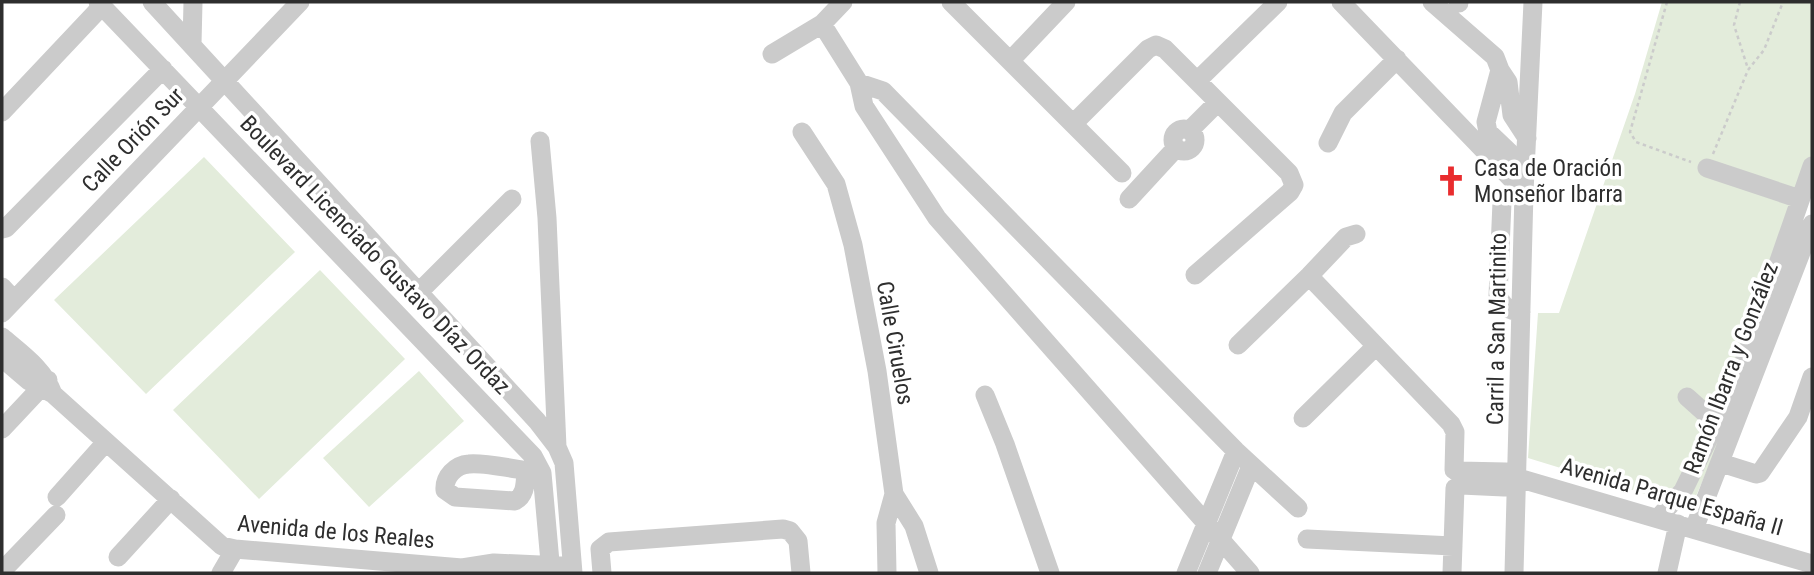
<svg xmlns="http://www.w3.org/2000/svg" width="1814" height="575" viewBox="0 0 1814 575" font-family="'Roboto Condensed',sans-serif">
<rect width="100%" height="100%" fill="#fff"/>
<path fill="#e3ecdb" d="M1662 2H1812V183L1738 398 1691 508 1528 458 1538 313H1559L1635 94Z
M204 157 295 252 146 394 54 300Z
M320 270 405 359 259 499 173 410Z
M419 371 464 421 369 507 323 458Z"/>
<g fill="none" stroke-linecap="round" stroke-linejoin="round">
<path stroke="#cbcbcb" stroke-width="2.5" stroke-dasharray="3.5 3.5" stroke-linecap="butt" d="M1667 2 1630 132 1636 142 1691 162
M1740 2 1734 25 1748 69
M1713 154 1748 70 1764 50 1783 2"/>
<path stroke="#cbcbcb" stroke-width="19" d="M98 2 533 456 542 473 551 573
M152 2 537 421 557 447 564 463 573 573
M951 2 1122 173
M1341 2 1524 192
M1432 2 1495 57 1500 70 1508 82 1512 115 1527 138
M1458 2 1459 3
M822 24 859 83 864 106 937 218 1250 573
M192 44 193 2
M772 54 822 24 843 2
M1010 61 1066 2
M1500 70 1486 122 1488 132 1526 168
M1197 81 1278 2
M859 83 883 91 1236 451 1298 508
M2 112 102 6
M1073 124 1148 49 1156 45 1165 49 1289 173 1294 185 1290 192 1195 275
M1173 140a11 11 0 1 1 22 0a11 11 0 1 1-22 0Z
M1190 130 1218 102
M802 132 836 184 853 245 877 371 894 494 886 523 887 573
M540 141 547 218 557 447
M1328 143 1343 113 1397 59
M1707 168 1800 199
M1129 199 1176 148
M1502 202 1498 296C1504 307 1509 311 1521 312
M2 229 6 228 163 69
M1309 276 1451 424 1455 432 1454 470
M2 287 14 300
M419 292 512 199
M2 313 300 2
M2 337C22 354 44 369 53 394
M1238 345 1309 276 1346 237 1356 234
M2 358 29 381 53 394 222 546 235 549 462 568 494 563 562 566
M985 395 1005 444 1050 573
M1687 397 1715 422
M1303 418 1376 346
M2 429 48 380
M1721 463 1756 474 1760 473 1798 417 1812 377
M526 471C525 483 526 495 515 501L455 497 445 490C444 477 455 465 469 464 486 462 523 471 542 473
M1459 471 1506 472 1518 478 1812 564
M1461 485 1504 487 1518 478
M894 494 914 526 929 573
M57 497 106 442
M1658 518 1683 491 1739 376 1812 166
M1694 529 1812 224
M1307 539 1453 546
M118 557 171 499
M2 571 56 515
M221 573 235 549
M602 573 600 549 609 542 783 529 790 531 798 541 801 573
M1186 573 1236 451
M1207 573 1251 466
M1452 573 1455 488
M1514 573 1524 192 1533 2
M1667 573 1678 524"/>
</g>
<defs>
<g id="church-bare" transform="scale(2.415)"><path d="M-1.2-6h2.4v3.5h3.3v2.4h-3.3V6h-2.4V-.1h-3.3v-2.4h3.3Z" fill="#e92c2e" stroke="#fff" stroke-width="2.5" paint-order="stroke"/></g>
</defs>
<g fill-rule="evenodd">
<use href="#church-bare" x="1451" y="181"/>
</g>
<g text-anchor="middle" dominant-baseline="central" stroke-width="7" stroke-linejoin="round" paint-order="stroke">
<g font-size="23" fill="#2e2e2e" stroke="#fff">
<text transform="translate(133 140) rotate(-46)">Calle Orión Sur</text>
<text transform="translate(375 255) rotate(46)">Boulevard Licenciado Gustavo Díaz Ordaz</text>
<text transform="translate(1497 329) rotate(-89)">Carril a San Martinito</text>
<text transform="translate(895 343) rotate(80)">Calle Ciruelos</text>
<text transform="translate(1731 368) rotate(-69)">Ramón Ibarra y González</text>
<text transform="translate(1672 497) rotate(16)">Avenida Parque España II</text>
<text transform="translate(336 532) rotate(5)">Avenida de los Reales</text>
</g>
<g font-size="23" fill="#2e2e2e" stroke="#fff" text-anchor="start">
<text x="1474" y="168">Casa de Oración<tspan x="1474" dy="26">Monseñor Ibarra</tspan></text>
</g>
</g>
<rect width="1814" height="575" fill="none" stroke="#2e2e2e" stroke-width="7"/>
</svg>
